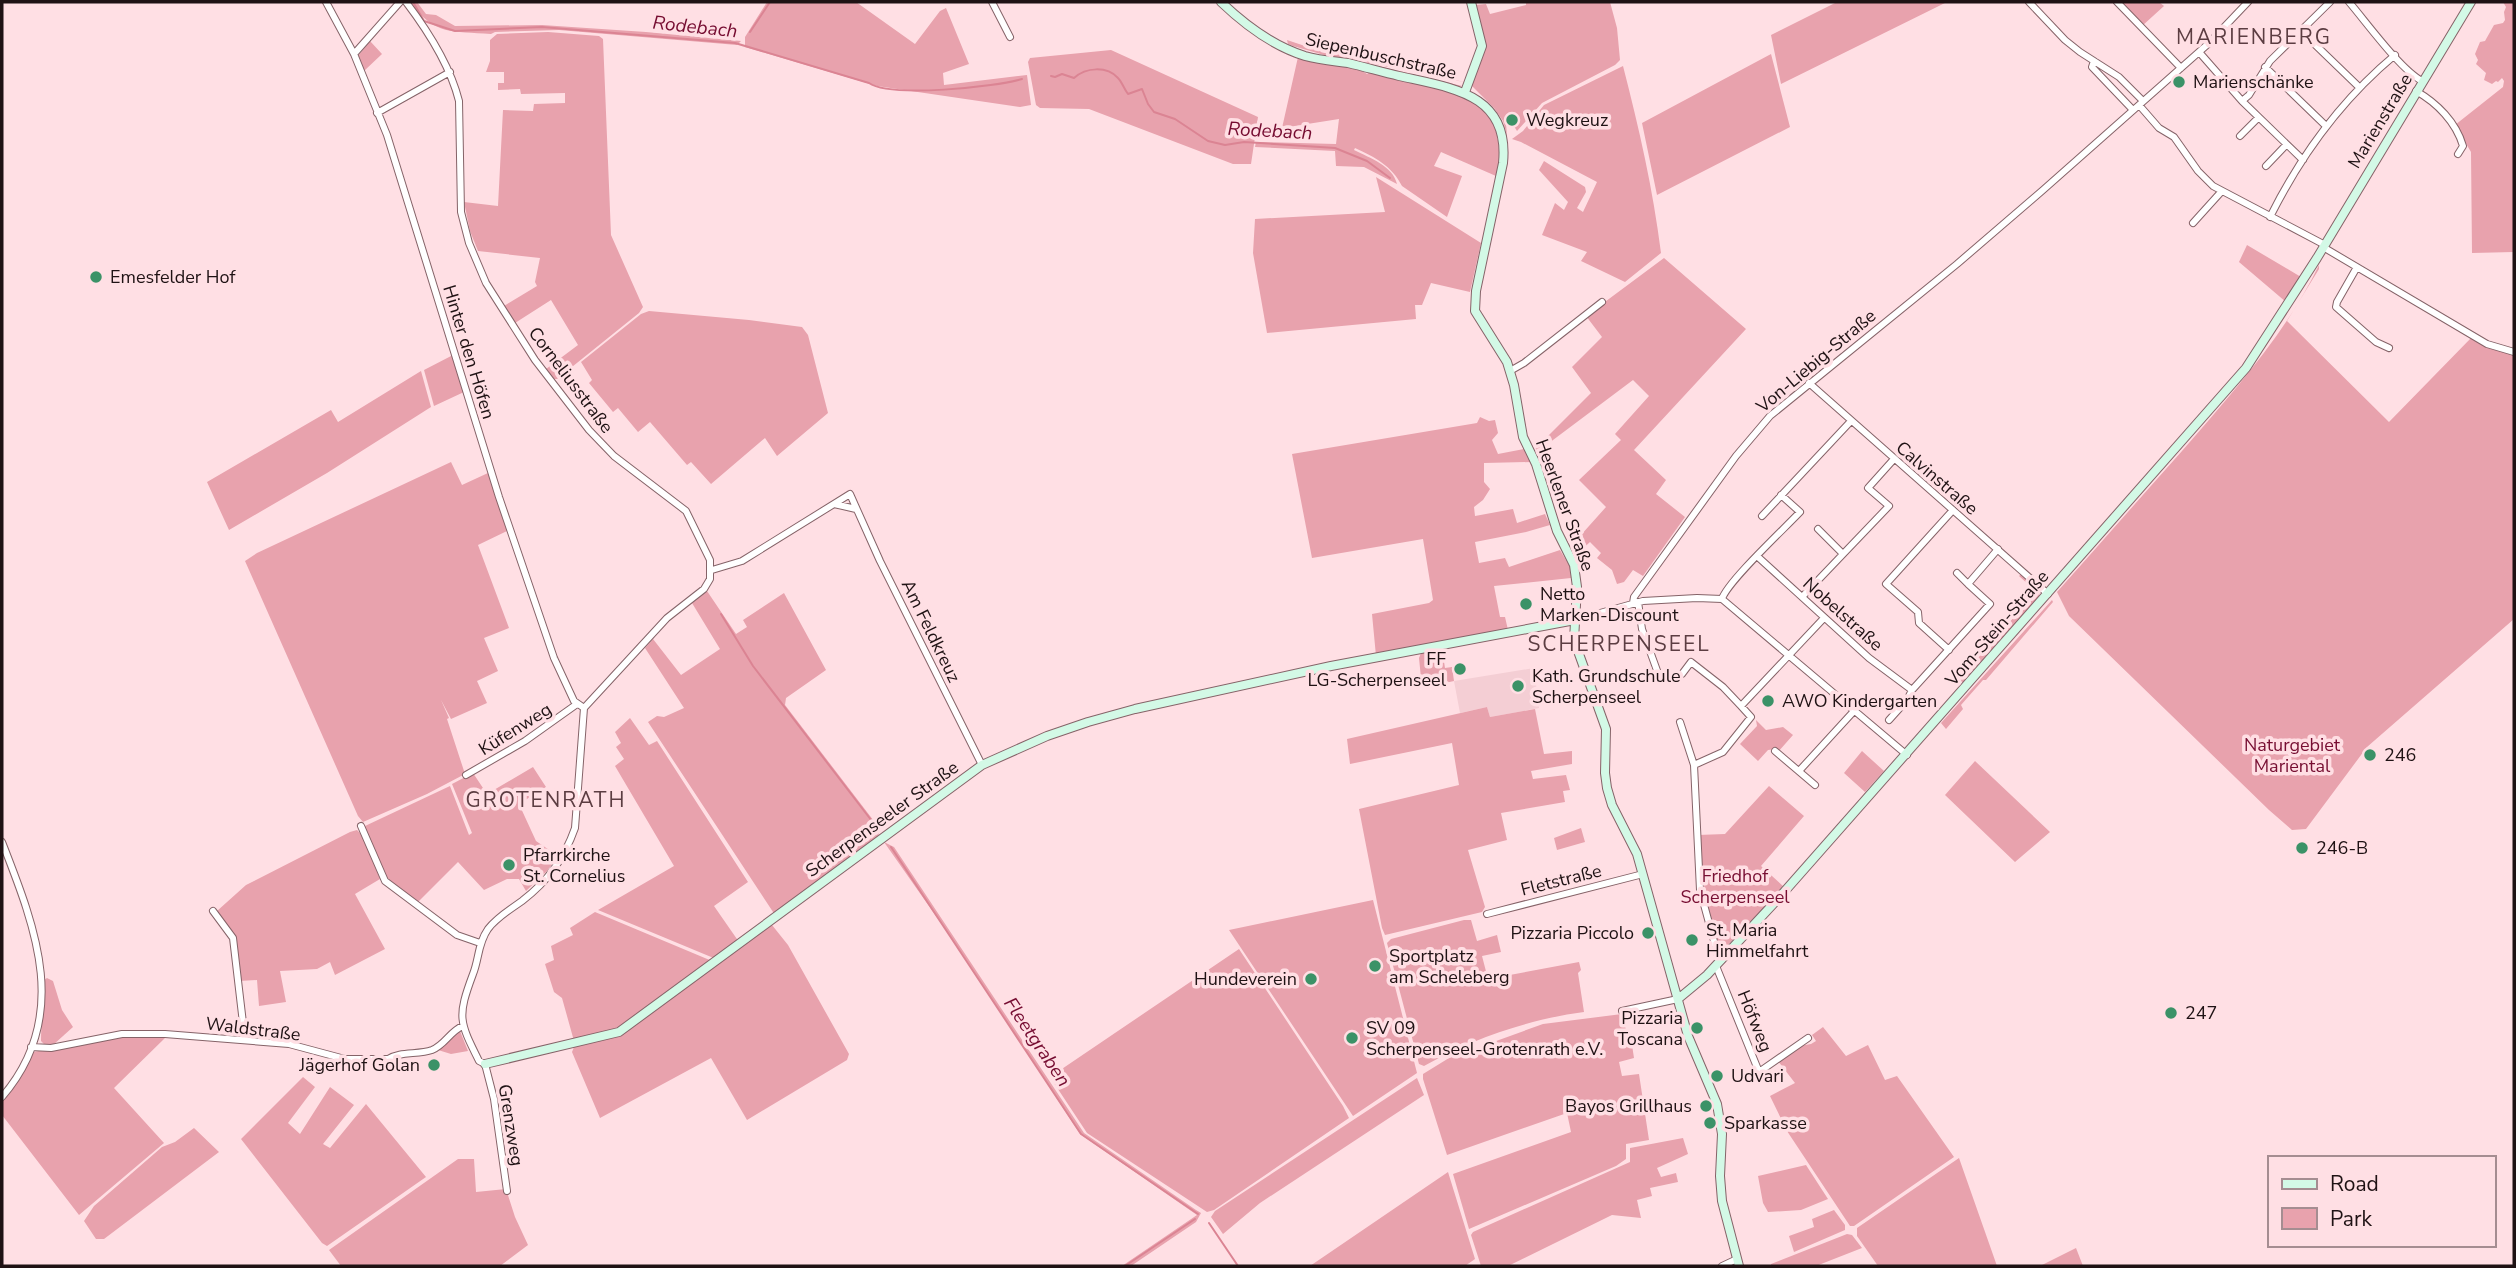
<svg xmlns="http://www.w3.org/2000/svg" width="2516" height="1268" viewBox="0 0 2516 1268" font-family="'Nunito Sans',sans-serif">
<rect width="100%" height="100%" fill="#ffdfe4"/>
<path fill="#f4ced4" d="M1534 668 1539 708 1490 717 1487 707 1460 713 1454 681Z"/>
<path fill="#e8a2ad" d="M410 2H417L426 14 436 15 455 26 542 25 646 32 741 41 737 45 559 30 495 32 491 34C452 31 435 36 410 2Z
M767 2H856L915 44 940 11 946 8 969 64 943 73 944 85 1027 75 1031 105 1020 107 877 86 745 47V37Z
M1526 2H1610L1617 28 1620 60 1615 65 1542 103 1517 131 1512 123 1506 124 1507 135 1503 121 1494 108 1471 85 1485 42 1475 5 1486 4 1490 14 1526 5Z
M1837 2H1947L1781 84 1771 35Z
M2119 2H2159L2164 6 2142 26Z
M2503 2H2514V252L2472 253 2471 152 2455 125 2503 87 2504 81 2502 78 2498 82 2496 81 2492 84 2484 80 2486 73 2476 64 2478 60 2475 54 2480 42 2485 41 2494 25 2503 23 2505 20 2504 12 2506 7Z
M548 32 599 36 603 39 611 235 643 307 639 313 557 379H554L546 369 578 345 551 300 515 323 504 306 537 286 535 282 540 258 478 251 470 231 464 202 498 206 503 110 533 111 534 104 565 103V93L521 94 520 89 498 90V83H504V72H486L490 61V40L497 34Z
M1287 40 1323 52 1345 54 1464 82 1349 59 1462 86 1459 87 1395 71 1317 57 1303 52 1331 57 1293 46 1288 44Z
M370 41 382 54 364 71 358 56Z
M1111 50 1258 117 1251 164H1233L1089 109 1040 108 1036 105 1028 62 1030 58Z
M1771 54 1790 127 1657 195 1642 123Z
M1298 57C1319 61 1351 62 1367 74L1370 72C1433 85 1516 89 1496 176L1441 152 1434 166 1462 176 1447 217 1402 186C1392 166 1375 157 1355 148L1354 150C1370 158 1393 166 1397 184L1364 167 1336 166 1335 151 1255 147 1256 142 1336 144 1339 119 1282 128Z
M1623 66C1639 128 1653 189 1661 253L1625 282 1581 261 1587 252 1542 235 1555 203 1564 210 1568 202 1539 170 1544 161 1585 187 1586 192 1577 208 1583 212 1597 182 1521 142 1512 139 1523 131 1544 105Z
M1376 177 1481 243 1470 292 1431 283 1422 305H1415L1416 319 1267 333 1253 253 1255 219 1385 212Z
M2247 245 2301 277 2286 302 2239 262Z
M1664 258 1746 329 1634 450 1666 480 1656 494 1685 517 1643 576 1633 570 1624 582 1617 584 1612 570 1597 558 1601 553 1590 542 1577 554 1572 545 1606 507 1579 480 1621 440 1615 434 1649 396 1633 380 1537 452 1534 443 1548 436 1591 393 1572 367 1602 337 1586 316Z
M2319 265V269L2287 321 2389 422 2471 338 2487 346 2514 354V619L2367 747 2306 829 2292 830 2269 810 2069 616 2057 592C2099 545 2140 498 2182 451 2232 393 2285 335 2319 265Z
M649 311 749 320 802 327 808 335 828 413 777 456 765 438 711 484 691 462 687 465 650 422 638 432 618 408 613 412 589 383 592 380 581 362 641 314Z
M453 355 464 392 434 406 424 370Z
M421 371 431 407 327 473 229 530 207 482 331 410 338 422Z
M1480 417 1489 421 1495 420 1498 433 1492 440 1498 454 1524 449 1531 462 1484 463V482L1490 489 1483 500 1474 507 1475 516 1513 509 1517 523 1545 514 1550 525 1526 532 1475 542 1479 563 1505 558 1509 567 1560 550 1570 567 1571 578 1494 586 1500 617H1505L1508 630 1376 656 1372 614 1429 603 1433 600 1423 539 1312 558 1292 454 1477 423Z
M451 462 462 485 488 473 507 531 478 545 509 628 484 638 498 671 477 681 487 703 451 719 441 700 449 718 447 719 465 774 427 794 363 822 358 816 245 561 257 553Z
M2022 573 2040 591 2038 599 1964 684 1959 679 2022 608 2033 591 2029 585 2019 576Z
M707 591 736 634 747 627 743 620 784 593 826 670 786 698 785 705 880 829 878 837 775 915 648 722 657 716 664 717 684 708 645 648 653 639 681 675 720 649 692 603Z
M2052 600 2053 602 1986 680H1983L1961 705 1963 709 1946 729 1941 723Z
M1442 649 1445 668 1452 667 1454 681 1422 688 1419 658 1421 653Z
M1487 707 1490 717 1535 709 1544 754 1572 751V764L1531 771 1533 779 1566 775 1570 790 1563 791 1565 802 1501 813 1507 840 1468 850 1485 907 1482 912 1385 935 1382 928 1359 809 1459 785 1452 743 1350 764 1347 739Z
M630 718 649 745 657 741 748 882 714 906 739 942 716 959 598 910 674 866 615 766 624 759 616 747 621 743 615 732Z
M1756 720 1766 730 1783 727 1793 735 1778 752 1776 749 1768 750 1758 761 1740 744 1757 726Z
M1862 751 1884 771 1865 792 1844 773Z
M1975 761 2050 832 2015 862 1945 795Z
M533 767 546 787 519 804 536 841 558 856 547 871 526 891 519 879H507L484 890 458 862 418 902 388 880 364 828 365 826 450 786 469 835 472 833 452 784 473 773 487 794Z
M1769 786 1804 816 1761 866 1784 887 1721 952 1700 882 1698 835 1725 834Z
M1581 828 1585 842 1557 850 1554 838Z
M357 830 363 836 380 879 355 894 385 949 335 975 330 962 317 969 280 971 286 1002 259 1006 257 980 239 981 234 935 217 911 246 885 350 832Z
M884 842 894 847 1084 1133 1196 1210 1201 1213 1196 1222 1131 1266H1122L1197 1215 1080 1134 964 956Z
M1373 900 1417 1073 1353 1116 1229 930Z
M595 912 712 961 622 1027 574 1041 562 998 554 992 545 964 554 960 551 946 573 935 570 928Z
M1464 920H1471L1477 941 1497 935 1501 952 1482 956 1488 979 1579 962 1581 970 1578 973 1584 1012C1530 1019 1471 1039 1424 1066L1419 1064 1387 943 1391 939Z
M772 925 788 945 849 1054 847 1060 747 1120 711 1058 600 1118 572 1052 574 1047 623 1034Z
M1239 949 1343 1106 1349 1118 1214 1210 1207 1212 1087 1133 1050 1077Z
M47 978 53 981 62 1010 73 1027 53 1045 46 1046 41 1041C41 1021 45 1001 44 980Z
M1622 1014 1626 1030 1630 1032 1634 1058 1619 1062 1622 1076 1639 1074 1649 1140 1626 1144V1159L1616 1166 1469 1229 1453 1174 1571 1132 1567 1113 1447 1155 1423 1079V1074L1449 1058 1543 1024Z
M1823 1027 1846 1056 1868 1045 1885 1080 1897 1076 1954 1157 1854 1226H1850L1787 1131 1770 1096 1795 1083 1778 1061 1800 1046 1811 1044 1816 1041 1812 1035Z
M460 1031 468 1051 451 1054 438 1050 453 1034Z
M130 1035 165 1038 114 1088 164 1143 79 1215 2 1115V1100L20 1076 33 1052Z
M303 1077 315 1087 288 1123 300 1134 330 1087 354 1105 323 1144 330 1148 366 1104 426 1177 327 1246 322 1243 241 1139Z
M1417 1078 1424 1095 1260 1203 1223 1234 1211 1217 1215 1211Z
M194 1128 219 1152 104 1239H96L84 1221 94 1206 162 1147 175 1142Z
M1683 1138 1688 1154 1657 1168 1661 1177 1676 1173 1678 1182 1650 1188 1652 1196 1637 1200 1641 1218 1612 1215 1508 1266H1481L1471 1235 1473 1232 1630 1162V1148Z
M1959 1158 1997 1266H1878L1857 1236V1228Z
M458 1159H474L476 1192 506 1189 515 1217 528 1245 500 1266H341L329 1250Z
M1806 1165 1828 1199 1801 1210 1768 1212 1763 1203 1758 1176Z
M1448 1172 1475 1259 1465 1266H1310Z
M1834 1210 1845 1225V1230L1794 1252 1789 1236 1814 1227 1812 1219Z
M1847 1234 1852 1235 1862 1248 1816 1266H1771V1264Z
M2076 1248 2083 1266H2040Z"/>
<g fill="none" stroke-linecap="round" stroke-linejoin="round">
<path stroke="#db8493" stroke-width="2" d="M413 2 424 21 455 31 542 27 735 43 869 83C890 98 997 87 1022 79
M750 32 770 2
M1051 76 1055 77 1062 74 1074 78C1086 67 1107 66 1118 78 1122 82 1124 89 1128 94L1142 89 1148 104 1154 112 1175 119 1208 141 1225 145 1244 142 1335 148 1367 161 1390 178
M721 614 753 666 878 829
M891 847 1081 1134 1198 1214
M1209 1223 1238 1266
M1125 1266 1195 1219"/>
<g stroke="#856368" stroke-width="8">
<path id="street" d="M326 2 354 54 387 135 499 497 554 658 574 701 584 708
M406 2C428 31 450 65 459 101L461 212 469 243 486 283 535 360 589 430 614 456 686 511 710 560V579L704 589 667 618 584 708 575 828C564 859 548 881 522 901 511 909 497 917 488 929 478 943 479 959 473 974 457 1017 459 1021 479 1061L485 1064 494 1099 507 1191
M992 2 1010 37
M2029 2 2065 40 2080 52 2119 77 2143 101
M2117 2 2181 68
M2349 2C2367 23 2400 69 2422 81
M2301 31 2359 87
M2199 52 2242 101 2303 160
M354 54 400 2
M2094 61 2092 67 2133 110
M2265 67 2326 126
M2416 91C2437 103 2456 122 2463 146L2458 154
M2242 101 2249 95 2270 61 2330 2
M2139 105 2159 128 2174 137 2198 171 2213 186 2325 245
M377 113 450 72
M2240 136 2258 118
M2266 166 2286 145
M2270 217C2301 155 2341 100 2395 55
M2193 223 2221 192
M2323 247 2487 344 2514 352
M2357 267 2337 302 2336 307 2376 342 2389 348
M1510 371 1524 363 1602 302
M1809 383 2048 594
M834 504 856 509
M1762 516 1851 421
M1818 529 1842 553
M1758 557 1869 658 1912 690
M712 570 742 561 850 494 880 561 982 765
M1957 573 1968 584
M1802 597 1889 506 1868 488 1894 459
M1722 599C1727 582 1784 529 1800 512L1781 495
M1638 602 1642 629 1659 676
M1633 603 1634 597 1736 456 1770 416 1957 264 2043 190 2208 44 2248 2
M1575 620 1643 601 1697 598 1722 599 1907 755
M1949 650 1919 623 1918 612 1886 584 1953 510
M1682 674 1691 662 1723 687 1741 706
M1889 720 1907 700 1912 690 1990 604 1968 584 1998 549
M1680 722 1694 765 1700 890 1718 956 1722 960
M1775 751 1815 785
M1694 765 1723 752 1751 717 1741 706 1824 618
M1799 771 1854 711
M466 775 525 741 577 704
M361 826 385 881 457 935 480 943
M2 842C36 929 71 1017 2 1097
M213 911 233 938 245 1040
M1487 914 1643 874
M1716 966 1759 1072 1808 1038
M1622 1011 1678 999
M31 1047 51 1048 122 1034H165L289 1044 345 1059H388C400 1051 418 1055 432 1050 445 1045 450 1031 463 1026
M1722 1266 1737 1259"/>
</g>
<g stroke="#856368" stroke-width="10">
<path id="secondary" d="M1221 2C1245 25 1273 46 1305 56 1319 60 1333 61 1348 63 1365 67 1382 72 1399 76 1452 88 1510 94 1503 163L1476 291 1475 311 1507 362 1514 385 1523 437 1536 464 1557 531 1574 565 1577 587 1574 640 1606 729 1605 773 1607 788 1612 805 1637 854 1688 1036 1717 1104 1722 1134 1720 1176 1722 1201 1739 1266
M1465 92 1482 46 1471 2
M1678 999 1707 975 1777 900 2246 368 2317 258 2471 2
M485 1064 619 1032 982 765 1047 736 1088 722 1135 709 1331 666 1575 620"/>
</g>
<use href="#street" stroke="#fff" stroke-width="6"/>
<use href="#secondary" stroke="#d3f9e6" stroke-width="8"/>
</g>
<g fill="#3b9267" stroke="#ffdfe4" stroke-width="2.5">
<circle cx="2179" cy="82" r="7"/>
<circle cx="1512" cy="120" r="7"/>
<circle cx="96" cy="277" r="7"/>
<circle cx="1526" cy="604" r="7"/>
<circle cx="1460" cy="669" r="7"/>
<circle cx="1518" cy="686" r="7"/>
<circle cx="1768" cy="701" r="7"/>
<circle cx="2370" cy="755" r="7"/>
<circle cx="2302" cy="848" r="7"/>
<circle cx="509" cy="865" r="7"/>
<circle cx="1648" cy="933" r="7"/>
<circle cx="1692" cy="940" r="7"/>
<circle cx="1375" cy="966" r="7"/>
<circle cx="1311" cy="979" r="7"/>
<circle cx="2171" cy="1013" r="7"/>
<circle cx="1697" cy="1028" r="7"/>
<circle cx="1352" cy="1038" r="7"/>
<circle cx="434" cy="1065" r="7"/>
<circle cx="1717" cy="1076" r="7"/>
<circle cx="1706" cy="1106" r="7"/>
<circle cx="1710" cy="1123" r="7"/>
</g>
<g text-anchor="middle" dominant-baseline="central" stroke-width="7" stroke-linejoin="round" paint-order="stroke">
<g font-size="18" fill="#1f1214" stroke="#ffdfe4">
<text transform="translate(1381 56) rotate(13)">Siepenbuschstraße</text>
<text transform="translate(2380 121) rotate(-59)">Marienstraße</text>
<text transform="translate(469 352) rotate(73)">Hinter den Höfen</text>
<text transform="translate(1816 361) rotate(-40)">Von-Liebig-Straße</text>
<text transform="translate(571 380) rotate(53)">Corneliusstraße</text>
<text transform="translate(1937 478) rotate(41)">Calvinstraße</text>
<text transform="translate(1565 505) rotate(70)">Heerlener Straße</text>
<text transform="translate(1843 614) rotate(42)">Nobelstraße</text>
<text transform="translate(1997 628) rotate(-49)">Vom-Stein-Straße</text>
<text transform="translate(931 631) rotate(64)">Am Feldkreuz</text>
<text transform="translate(515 729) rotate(-32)">Küfenweg</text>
<text transform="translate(882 819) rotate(-36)">Scherpenseeler Straße</text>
<text transform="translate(1561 880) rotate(-14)">Fletstraße</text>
<text transform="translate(1755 1021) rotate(68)">Höfweg</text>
<text transform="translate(253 1029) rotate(7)">Waldstraße</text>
<text transform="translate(511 1125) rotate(81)">Grenzweg</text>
</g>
<g font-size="18" fill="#1f1214" stroke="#ffdfe4" text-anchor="start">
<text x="2193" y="82">Marienschänke</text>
<text x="1526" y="120">Wegkreuz</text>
<text x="110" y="277">Emesfelder Hof</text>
<text x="1540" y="594">Netto<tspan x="1540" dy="21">Marken-Discount</tspan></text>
<text x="1446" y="659" text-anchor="end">FF<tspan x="1446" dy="21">LG-Scherpenseel</tspan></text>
<text x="1532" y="676">Kath. Grundschule<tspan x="1532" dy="21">Scherpenseel</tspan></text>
<text x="1782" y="701">AWO Kindergarten</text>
<text x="2384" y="755">246</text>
<text x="2316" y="848">246-B</text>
<text x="523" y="855">Pfarrkirche<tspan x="523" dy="21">St. Cornelius</tspan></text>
<text x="1706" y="930">St. Maria<tspan x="1706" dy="21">Himmelfahrt</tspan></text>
<text x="1634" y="933" text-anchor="end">Pizzaria Piccolo</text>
<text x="1389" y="956">Sportplatz<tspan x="1389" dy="21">am Scheleberg</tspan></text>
<text x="1297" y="979" text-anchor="end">Hundeverein</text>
<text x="2185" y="1013">247</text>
<text x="1683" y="1018" text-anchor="end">Pizzaria<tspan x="1683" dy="21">Toscana</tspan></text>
<text x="1366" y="1028">SV 09<tspan x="1366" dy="21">Scherpenseel-Grotenrath e.V.</tspan></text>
<text x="420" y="1065" text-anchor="end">Jägerhof Golan</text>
<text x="1731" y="1076">Udvari</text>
<text x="1692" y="1106" text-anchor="end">Bayos Grillhaus</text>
<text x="1724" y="1123">Sparkasse</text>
</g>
<g font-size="18" fill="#770e32" stroke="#ffdfe4">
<text x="2292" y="745">Naturgebiet<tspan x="2292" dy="21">Mariental</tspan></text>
<text x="1735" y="876">Friedhof<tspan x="1735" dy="21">Scherpenseel</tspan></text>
</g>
<g font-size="19" font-style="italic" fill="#750b30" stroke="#ffdfe4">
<text transform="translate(695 27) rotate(6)">Rodebach</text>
<text transform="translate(1270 131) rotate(3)">Rodebach</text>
<text transform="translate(1037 1042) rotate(56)">Fleetgraben</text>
</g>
<g font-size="21" letter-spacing="2" fill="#5c3d42" stroke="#ffdfe4">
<text x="2254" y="37">MARIENBERG</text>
<text x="1619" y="644">SCHERPENSEEL</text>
<text x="546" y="800">GROTENRATH</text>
</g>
</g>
<rect width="2516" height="1268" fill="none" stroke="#1f1214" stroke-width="7"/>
<rect x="2268" y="1156" width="228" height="91" fill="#ffdfe4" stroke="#a58d91" stroke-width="2"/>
<rect x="2282" y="1179" width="35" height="10" fill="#d3f9e6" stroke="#a58d91" stroke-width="2"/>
<text x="2330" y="1191" font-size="21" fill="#1f1214">Road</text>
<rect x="2282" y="1208" width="35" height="21" fill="#e8a2ad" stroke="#a58d91" stroke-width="2"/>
<text x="2330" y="1226" font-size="21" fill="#1f1214">Park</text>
</svg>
